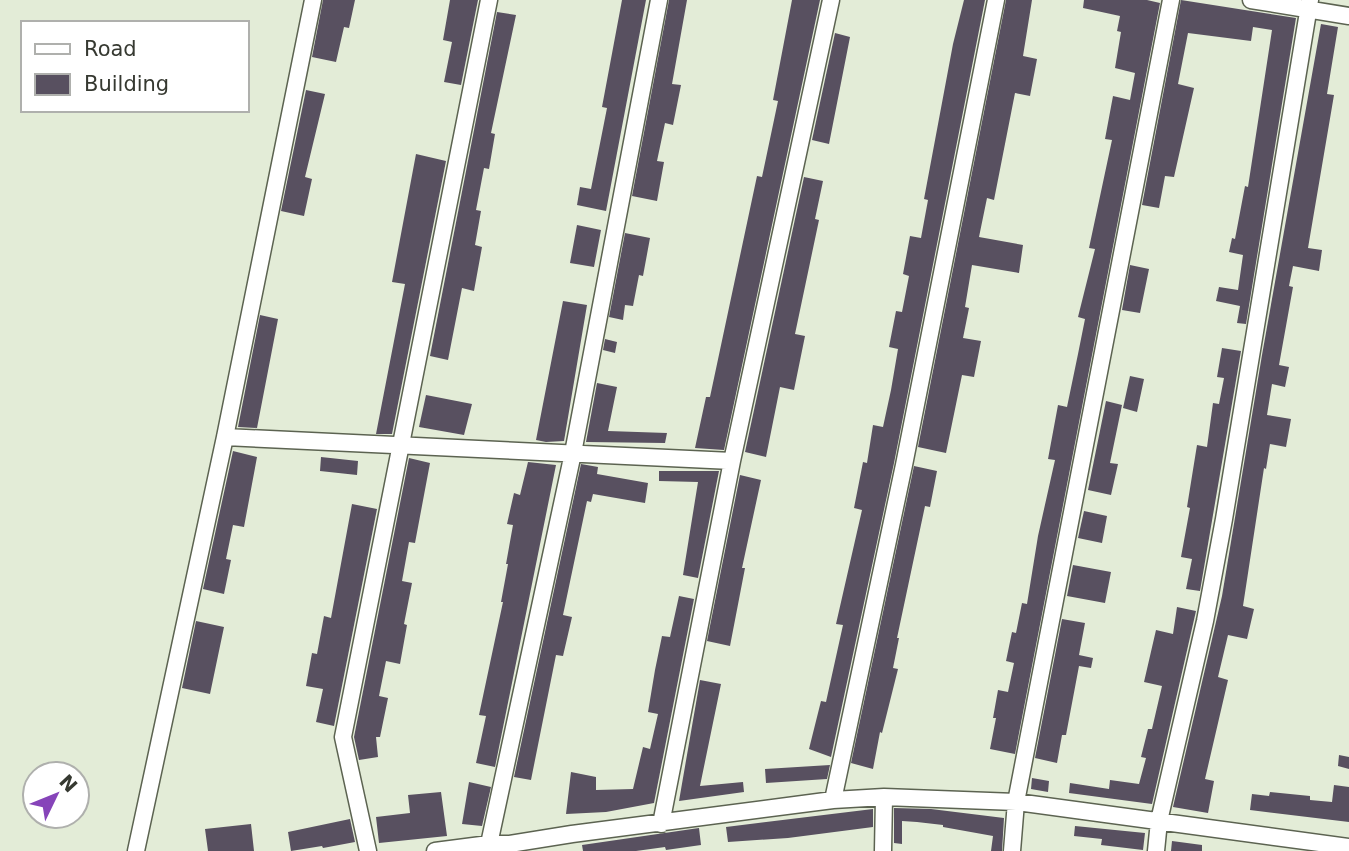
<svg xmlns="http://www.w3.org/2000/svg" width="1349" height="851" viewBox="0 0 1349 851" font-family="'DejaVu Sans',sans-serif">
<rect width="100%" height="100%" fill="#e3ecd7"/>
<path fill="#585060" d="M323 0H355L349 28 344 27 336 62 312 57Z
M450 0H478L461 85 444 82 452 42 443 40Z
M622 0H646L606 211 577 205 580 187 591 189 607 108 602 107Z
M669 0H687L672 84 681 85 673 125 665 123 657 161 664 162 657 201 632 196Z
M792 0H820L724 450 695 448 706 397H710L757 176 762 177 778 101 773 100Z
M964 0H985L894 463 831 757 809 749 821 701 826 702 843 625 836 624 862 510 854 508 863 462 867 463 873 425 883 427 891 390 898 349 889 347 896 311 902 312 909 276 903 274 910 236 921 238 928 200 924 199 953 44Z
M1006 0H1032L1023 56 1037 59 1030 96 1015 93 994 200 987 198 979 237 1023 245 1019 273 972 265 965 307 969 308 963 338 981 341 974 377 962 375 946 453 918 447Z
M1084 0H1147L1160 3 1015 754 990 749 996 718H993L998 690 1008 692 1014 663 1006 661 1012 632 1016 633 1022 603 1027 604 1038 536 1055 460 1048 459 1058 405 1067 407 1078 354 1085 319 1078 317 1095 249 1089 248 1112 140 1105 139 1113 96 1130 100 1135 73 1115 68 1121 32 1117 31 1120 16 1083 8Z
M1181 0 1296 18 1246 324 1237 323 1240 306 1216 301 1219 287 1238 290 1243 255 1229 252 1232 238 1235 239 1245 186 1248 187 1272 30 1253 27 1251 41 1188 33 1178 84 1194 88 1174 177 1165 176 1159 208 1142 205Z
M497 12 516 15 491 133 495 134 489 169 484 168 476 210 481 211 475 245 482 247 474 291 462 288 448 360 430 356Z
M1321 24 1338 27 1327 94 1334 95 1308 248 1322 250 1319 271 1293 266 1289 286 1293 287 1279 365 1289 367 1285 387 1272 384 1267 415 1291 419 1286 447 1270 444 1266 469 1264 468 1243 606 1254 609 1247 639 1228 635 1218 677 1228 680 1205 779 1214 781 1208 813 1173 807 1222 596 1262 355Z
M835 33 850 37 829 144 812 140Z
M306 90 325 94 305 177 312 179 304 216 281 211Z
M416 154 446 161 392 434H376L405 284 392 282Z
M804 177 823 181 815 219 819 220 795 334 805 336 794 390 780 387 766 457 745 452Z
M577 225 601 230 594 267 570 263Z
M625 233 650 238 643 276 639 275 633 306 625 305 623 320 609 317Z
M1130 265 1149 269 1140 313 1122 310Z
M563 301 587 305 564 441 546 442 536 440Z
M260 315 278 319 257 428 238 427Z
M605 339 617 342 615 353 603 350Z
M1222 348 1241 351 1200 591 1186 589 1192 559 1181 557 1190 508 1187 507 1197 445 1207 447 1213 403 1219 404 1224 378 1217 377Z
M1130 376 1144 379 1137 412 1123 408Z
M597 383 617 387 608 431 667 433 665 443 586 442Z
M426 395 472 404 464 435 419 427Z
M1106 401 1122 405 1110 463 1118 464 1111 495 1088 490Z
M233 451 257 457 244 527 233 525 226 559 231 560 224 594 203 589Z
M321 457 358 461 357 475 320 471Z
M409 458 430 463 415 543 409 542 402 581 412 583 404 624 407 625 400 664 386 661 379 696 388 698 380 737H376L378 757 359 760 354 737Z
M528 462 556 465 495 767 476 763 486 716 479 715 503 602H501L508 564H506L513 525 507 524 514 493 520 495Z
M581 464 598 467 597 474 648 483 645 503 593 494 591 502 587 501 563 615 572 617 563 656 556 655 531 780 514 777Z
M914 466 937 471 930 507 925 506 897 638H899L893 668 898 669 882 733 880 732 873 769 851 763Z
M659 471H719L698 578 683 575 698 482 659 481Z
M740 475 761 480 742 568H745L730 646 707 641Z
M352 504 377 509 334 726 316 722 323 689 306 686 312 653 317 654 324 616 331 618Z
M1084 511 1107 516 1102 543 1078 538Z
M1073 565 1111 572 1105 603 1067 596Z
M679 596 694 599 654 803 606 812 566 814 571 772 596 777V790L633 789 643 747 650 749 658 714 648 712 655 670 662 636 670 637Z
M1177 607 1196 611 1152 804 1069 793 1070 783 1109 789 1110 780 1139 784 1146 758 1141 757 1148 729H1152L1162 686 1144 682 1156 630 1173 634Z
M1062 619 1085 623 1079 655 1093 658 1091 668 1079 666 1066 735H1062L1057 763 1035 758Z
M196 621 224 627 210 694 182 688Z
M700 680 721 684 700 786 743 782 744 792 679 801Z
M1339 755 1349 757V769L1338 766Z
M830 765 827 779 766 783 765 769Z
M1032 778 1049 781 1048 792 1031 789Z
M469 782 491 787 482 826 462 824Z
M1334 785 1349 787V822L1250 810 1252 794 1269 796 1270 792 1310 796V800L1332 802Z
M441 792 447 836 379 843 376 817 410 813 408 795Z
M894 808 931 809 1004 818 1002 851H991L993 836 943 827V825L917 822 902 821V844L894 843Z
M873 809V827L788 838 728 842 726 827Z
M350 819 355 842 323 848 322 846 291 851 288 832Z
M251 824 254 851H208L205 829Z
M1075 826 1145 833 1143 850 1101 845 1102 839 1074 836Z
M699 828 701 845 666 850 665 847 636 851H583L582 845Z
M1172 841 1202 845V851H1171Z"/>
<g fill="none" stroke-linecap="round" stroke-linejoin="round">
<g stroke="#5c6351" stroke-width="19">
<path id="minor" d="M1251 0 1349 16
M225 437 732 461
M833 800 904 465 996 0
M661 824 732 461 831 0
M489 844 573 453 659 0
M136 851 225 437 313 0
M368 851 343 737 489 0
M435 851 489 844H510L572 834 833 800 884 797 1016 802 1349 847
M883 851 884 797
M1012 851 1016 802 1171 0
M1156 851 1159 821 1205 621 1224 519 1310 0"/>
</g>
<use href="#minor" stroke="#fff" stroke-width="16"/>
</g>
<rect x="21" y="21" width="228" height="91" fill="#ffffff" stroke="#afb0ad" stroke-width="2"/>
<rect x="35" y="44" width="35" height="10" fill="#ffffff" stroke="#afb0ad" stroke-width="2"/>
<text x="84" y="56" font-size="21" fill="#363931">Road</text>
<rect x="35" y="74" width="35" height="21" fill="#585060" stroke="#afb0ad" stroke-width="2"/>
<text x="84" y="91" font-size="21" fill="#363931">Building</text>
<g transform="translate(56 795) rotate(47)"><circle r="33" fill="#ffffff" stroke="#afb0ad" stroke-width="2"/>
<path d="M0-5L12 26L0 18L-12 26Z" fill="#8644b9"/>
<text y="-10" font-size="19" font-weight="bold" text-anchor="middle" fill="#363931">N</text>
</g>
</svg>
